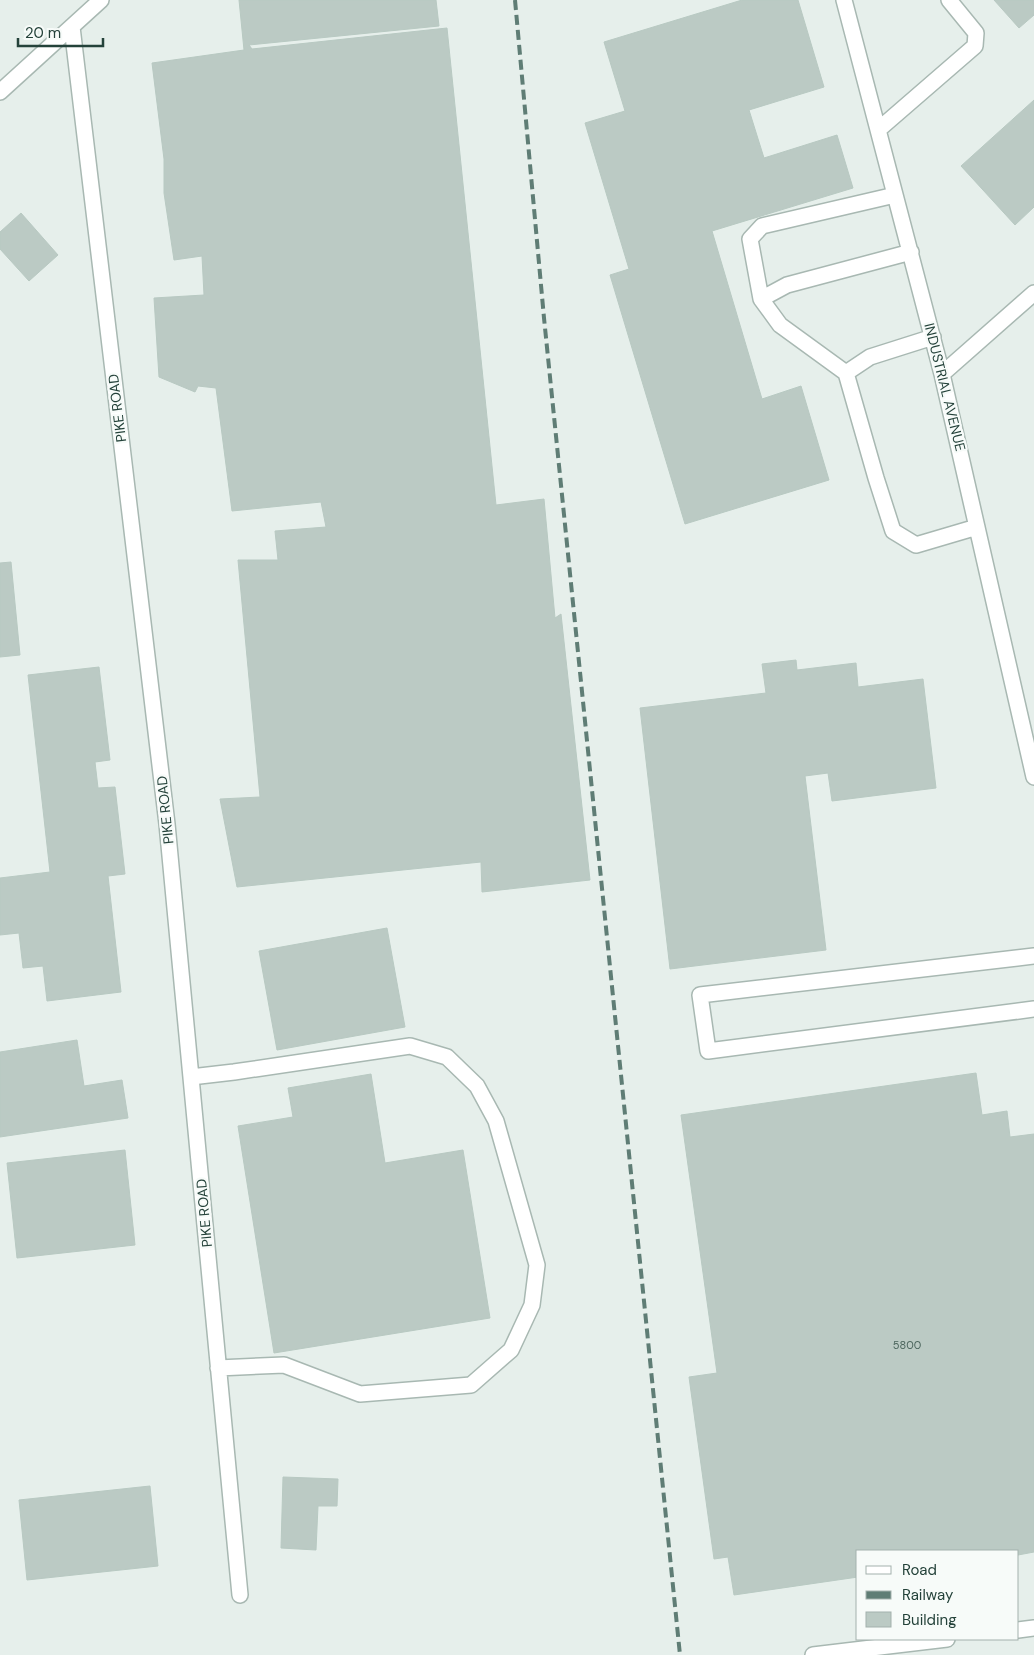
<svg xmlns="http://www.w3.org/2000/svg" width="1034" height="1655" viewBox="0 0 1034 1655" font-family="'DM Sans',sans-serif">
<rect width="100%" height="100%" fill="#e6efeb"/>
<path fill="#bbcac4" stroke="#b8c9c2" d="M239 0H436L439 26 249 45 252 49 447 28 496 505 544 499 555 618 561 614 590 880 482 892 481 862 237 887 220 799 260 797 238 560H278L275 531 326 527 321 502 232 511 216 388 198 386 195 392 159 377 154 298 204 295 202 256 174 260 164 193V159L152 63 244 50Z
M742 0H798L824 87 749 110 764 158 837 135 853 188 712 231 762 399 801 386 829 480 685 524 610 275 629 269 585 123 625 111 604 42Z
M994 0H1034V15L1019 28Z
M1034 100V207L1015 225 961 166Z
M21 213 58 255 29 281 0 249V232Z
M11 562 20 655 0 657V563Z
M796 660 797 670 856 663 858 687 923 679 936 788 832 801 828 773 805 776 826 950 670 969 640 708 766 693 762 664Z
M99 667 110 760 95 762 98 788 115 787 125 874 108 876 121 992 47 1001 43 966 23 968 19 933 0 935V878L50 872 28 675Z
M387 928 405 1027 277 1050 259 951Z
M77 1040 84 1086 122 1080 128 1118 0 1137V1052Z
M976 1073 982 1115 1007 1111 1010 1137 1034 1134V1552L1018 1555V1551H858V1577L734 1595 728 1557 714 1559 689 1377 717 1373 681 1115Z
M371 1074 385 1163 463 1150 490 1318 274 1353 238 1126 293 1117 288 1088Z
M125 1150 135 1245 17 1258 7 1163Z
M283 1477 338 1479 337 1506H318L316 1550 281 1548Z
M150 1486 158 1566 27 1580 19 1500Z"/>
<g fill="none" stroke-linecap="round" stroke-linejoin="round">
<g stroke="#a8b8b2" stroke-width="18">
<path id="minor" d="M844 0 942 374 1034 777
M72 27 167 824 240 1595
M0 92 101 0
M878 130 975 46 976 33 949 0
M761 299 750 239 762 226 895 195
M933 337 870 357 846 373 876 478 893 531 916 545 977 527
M846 373 780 325 761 299 787 285 911 252
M942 374 1034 293
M1034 956 700 995 708 1051 1034 1009
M191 1077 234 1072 410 1046 447 1057 477 1086 496 1121 537 1265 532 1305 511 1350 471 1385 360 1394 284 1365 218 1368
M1018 1630 1034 1628
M813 1655 947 1639"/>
</g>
<use href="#minor" stroke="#fff" stroke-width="15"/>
<path stroke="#5f7d75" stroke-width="4" stroke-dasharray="10 5" stroke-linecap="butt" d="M515 0 544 318 680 1655"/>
</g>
<g text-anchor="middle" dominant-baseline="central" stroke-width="4.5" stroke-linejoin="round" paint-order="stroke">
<g font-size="11" fill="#4a645c">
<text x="907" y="1345">5800</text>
</g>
<g font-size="14" fill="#24423a" stroke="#f7fbf9">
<text transform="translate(945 387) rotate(76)">INDUSTRIAL AVENUE</text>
<text transform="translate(117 408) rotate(-97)">PIKE ROAD</text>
<text transform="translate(165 810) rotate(-96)">PIKE ROAD</text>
<text transform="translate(204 1213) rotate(-95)">PIKE ROAD</text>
</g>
</g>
<rect x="856" y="1550" width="162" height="90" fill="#f7fbf9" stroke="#a3b1ad"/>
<rect x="866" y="1566" width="25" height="8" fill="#ffffff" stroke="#a3b1ad"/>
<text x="902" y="1575" font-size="15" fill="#24423a">Road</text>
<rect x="866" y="1591" width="25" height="8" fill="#5f7d75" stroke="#a3b1ad"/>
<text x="902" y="1600" font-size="15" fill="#24423a">Railway</text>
<rect x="866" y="1612" width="25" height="15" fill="#bbcac4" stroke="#a3b1ad"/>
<text x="902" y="1625" font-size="15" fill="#24423a">Building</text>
<path d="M18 38v8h85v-8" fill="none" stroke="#24423a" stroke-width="2.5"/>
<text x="25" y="38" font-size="15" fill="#24423a" stroke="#f7fbf9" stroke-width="4" paint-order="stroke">20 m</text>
</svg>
